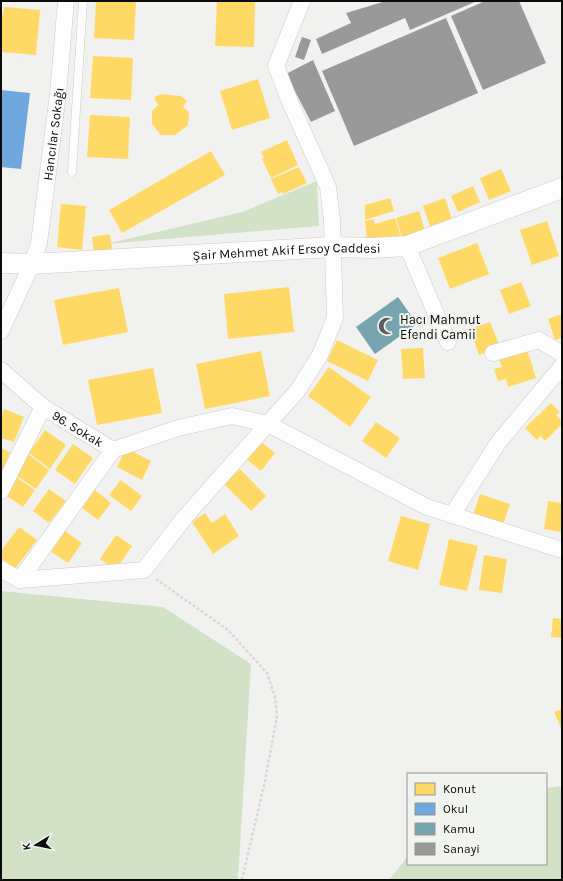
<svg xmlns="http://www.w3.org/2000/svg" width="563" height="881" viewBox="0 0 563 881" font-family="Karla,sans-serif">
<rect width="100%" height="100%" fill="#f1f2f0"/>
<path fill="#d2e2c6" d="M317 181 319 226 106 244 242 212Z
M1 591 163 607 251 664 238 880H1Z
M562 786V880H389L408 856V864H546V788Z"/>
<path fill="#ffd966" d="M96 1H136L134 40 94 38Z
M217 1H255L254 47 215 46Z
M4 7 40 10 36 55 1 52V14L3 15Z
M93 56 133 58 131 100 90 98Z
M258 79 270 118 232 130 220 91Z
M162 94 181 96 187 101 183 107 189 112 188 125 175 135H161L152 124V111L158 105 154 97Z
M90 115 130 117 128 159 87 157Z
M287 140 298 165 271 178 262 159 264 158 261 152Z
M211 151 225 175 122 233 109 210Z
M299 167 307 183 283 194 282 192 278 194 271 179Z
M501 169 511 191 489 200 480 178Z
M473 186 480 202 458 212 451 196Z
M390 198 394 211 365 220V205Z
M445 198 453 222 431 230 423 206Z
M61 204 86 206 82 250 57 247Z
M419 211 425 231 402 238 396 218Z
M395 218 401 238 367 242 365 221 374 219 375 224Z
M547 221 559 256 532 265 520 230Z
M110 234 112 249 94 252 92 237Z
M477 243 489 274 450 289 438 258Z
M521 282 531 306 509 314 500 290Z
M289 287 294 332 228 339 224 294Z
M119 288 128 332 63 345 54 300Z
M562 314V338L555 340 548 319Z
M490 322 500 347 479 355 470 329Z
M337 340 378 360 368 381 327 361Z
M423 348 425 378 403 379 401 349Z
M527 349 536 378 508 387 506 379 498 381 494 369 502 367 499 359Z
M261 351 270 396 205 409 196 364Z
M329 367 371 397 350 427 308 396Z
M153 368 162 413 97 425 88 380Z
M551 403 560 412 556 415 562 421V424L545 441 541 436 537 440 525 428Z
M4 409 24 417 14 442 1 438V416Z
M376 422 400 438 386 458 362 441Z
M45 430 66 445 50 469 29 453Z
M260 441 275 453 261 471 246 459Z
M73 444 93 458 75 484 55 470Z
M1 448 10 452 1 477Z
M126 448 151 461 142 480 117 467Z
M28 454 49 470 36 489 17 476Z
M240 469 266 496 251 511 224 484Z
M16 477 35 490 23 507 4 494Z
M121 480 142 496 131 511 109 495Z
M49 489 66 501 49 523 33 511Z
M95 490 111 503 98 520 82 508Z
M480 494 510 504 503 525 473 515Z
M548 501 562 503V532L544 529Z
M205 513 212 523 225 514 239 536 213 554 192 522Z
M401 516 430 524 418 570 388 561Z
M19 527 37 540 15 569 1 558V551Z
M65 531 82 543 68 563 51 552Z
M116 535 132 546 116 570 100 559Z
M449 539 478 546 467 591 439 585Z
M484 555 507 559 502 593 479 590Z
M553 618 562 619V638L551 637Z
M562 709V728H561L554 712Z"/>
<path fill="#6fa8dc" d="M1 90 30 93 21 169 1 167Z"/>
<path fill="#76a5af" d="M398 297 417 324 375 354 356 327Z"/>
<path fill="#999" d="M386 1H477L410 30 405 18 322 54 316 39 351 23 346 13Z
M485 1H519L546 63 483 90 451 16Z
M446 18 478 93 354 146 322 71Z
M302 37 311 40 304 60 295 57Z
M313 60 335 111 311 122 286 74Z"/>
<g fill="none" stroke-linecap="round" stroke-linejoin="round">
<g stroke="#cacbca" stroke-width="9">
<path id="service" d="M72 172 83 1"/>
</g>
<g stroke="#cacbca" stroke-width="17">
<g id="minor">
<path d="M407 246 448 342"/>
<path id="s1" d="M1 331 32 264 39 243 58 94 66 1"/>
<path d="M493 353 539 340 562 354"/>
<path d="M1 370 43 407 1 491"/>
<path id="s2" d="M43 407 113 450"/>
<path d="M452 515 498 443 562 366"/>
<path d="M1 569 20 580 113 450 178 428 232 416 268 424 427 507 562 550"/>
<path d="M20 580 144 570 185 517 298 390 320 355 335 318 332 220 328 187 290 102 276 66 302 1"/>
</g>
</g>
<g stroke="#cacbca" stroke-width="21">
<g id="tertiary">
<path id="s3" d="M1 263 32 264 333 247 372 248 407 246 562 188"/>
</g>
</g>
<path stroke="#d8d8d7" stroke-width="2.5" stroke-dasharray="3 2" stroke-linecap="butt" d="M156 579 228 630 267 673 275 697 277 716 265 781 242 880"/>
<use href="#service" stroke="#fdfdfd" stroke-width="8"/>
<use href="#minor" stroke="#fdfdfd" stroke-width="16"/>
<use href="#tertiary" stroke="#fdfdfd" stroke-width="20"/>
</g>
<defs>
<g id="mosque-bare" transform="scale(1.38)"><path d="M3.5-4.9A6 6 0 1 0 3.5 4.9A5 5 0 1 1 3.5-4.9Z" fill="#5c5c5a" stroke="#f1f3ef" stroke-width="2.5" paint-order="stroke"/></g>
</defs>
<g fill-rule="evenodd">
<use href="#mosque-bare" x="387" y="326"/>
</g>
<g text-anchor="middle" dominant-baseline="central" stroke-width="4" stroke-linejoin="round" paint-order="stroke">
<g font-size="13" fill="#0b0c0a" stroke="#f1f3ef">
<text stroke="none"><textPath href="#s1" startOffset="206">Hancılar Sokağı</textPath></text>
<text stroke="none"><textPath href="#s3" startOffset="286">Şair Mehmet Akif Ersoy Caddesi</textPath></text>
<text stroke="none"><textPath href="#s2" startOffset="41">96. Sokak</textPath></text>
</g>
<g font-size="13" fill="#0b0c0a" stroke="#f1f3ef" text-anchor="start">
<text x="400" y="319">Hacı Mahmut<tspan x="400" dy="15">Efendi Camii</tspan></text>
</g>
</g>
<rect width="563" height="881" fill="none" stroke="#0b0c0a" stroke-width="4"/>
<rect x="407" y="773" width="140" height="92" fill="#f1f3ef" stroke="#959793"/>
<rect x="415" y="783" width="20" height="12" fill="#ffd966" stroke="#959793"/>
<text x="443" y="793" font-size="12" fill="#0b0c0a">Konut</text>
<rect x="415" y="803" width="20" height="12" fill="#6fa8dc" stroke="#959793"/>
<text x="443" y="813" font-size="12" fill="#0b0c0a">Okul</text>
<rect x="415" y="823" width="20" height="12" fill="#76a5af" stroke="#959793"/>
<text x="443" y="833" font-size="12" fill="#0b0c0a">Kamu</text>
<rect x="415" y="843" width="20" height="12" fill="#999999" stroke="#959793"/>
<text x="443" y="853" font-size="12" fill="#0b0c0a">Sanayi</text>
<g transform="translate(36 845) rotate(260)" stroke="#f1f3ef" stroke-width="3" paint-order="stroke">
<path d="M0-3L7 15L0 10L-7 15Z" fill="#0b0c0a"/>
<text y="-6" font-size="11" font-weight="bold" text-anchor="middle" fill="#0b0c0a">K</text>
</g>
</svg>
